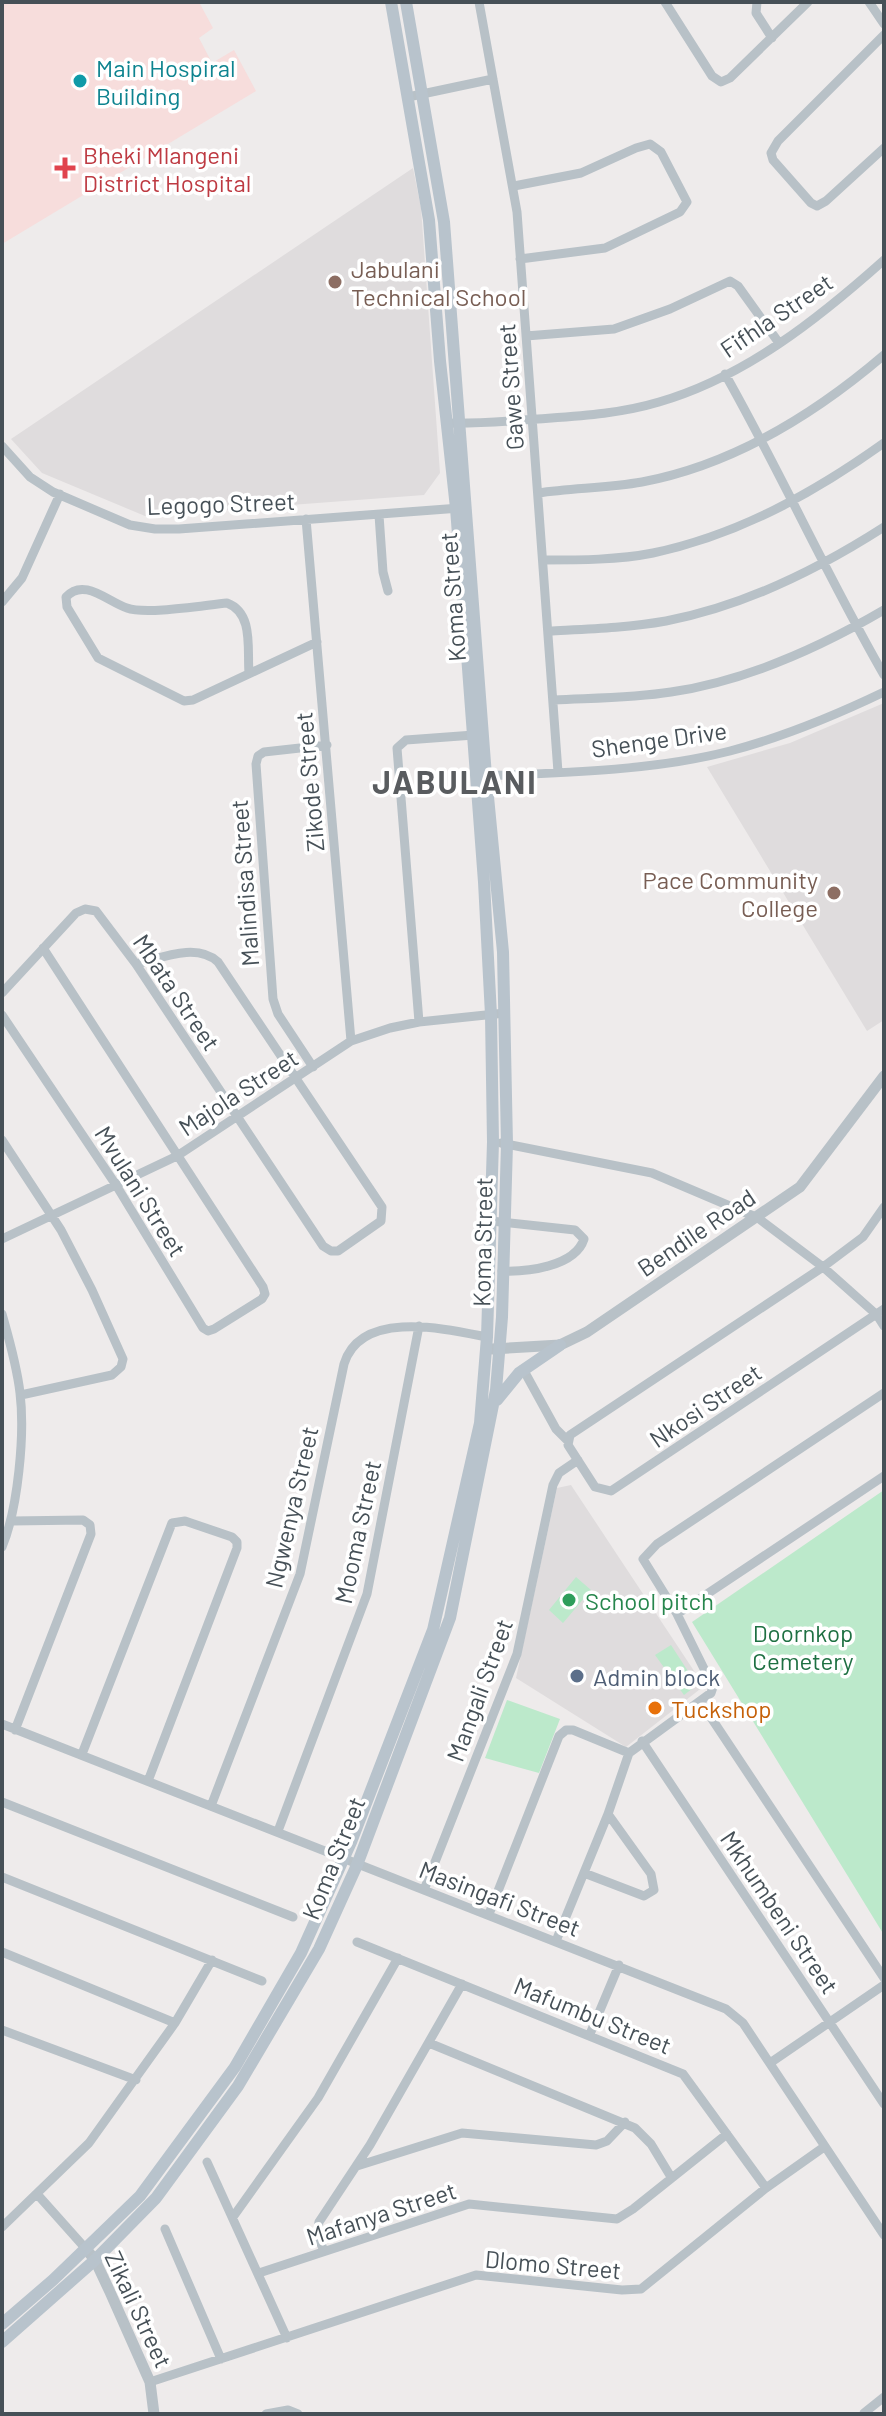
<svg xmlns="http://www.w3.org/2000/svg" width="886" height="2416" viewBox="0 0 886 2416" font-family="Barlow,sans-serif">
<rect width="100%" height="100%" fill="#eeebeb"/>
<path fill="#dfdcdd" d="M413 168 421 208 440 473 424 495 145 516 42 473 11 439Z
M884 703V1020L867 1031 707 767 790 743Z
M571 1485 704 1686 626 1747 516 1678 557 1488Z"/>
<path fill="#f7dddc" d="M2 2H199L213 28 199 38 212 63 234 50 256 91 2 244Z"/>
<path fill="#bce9cb" d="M884 1490V1935L692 1622Z
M576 1577 591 1590 563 1623 549 1610Z
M671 1645 697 1685 684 1695 655 1655Z
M507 1700 560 1719 539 1773 485 1758Z"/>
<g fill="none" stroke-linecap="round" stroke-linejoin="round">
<path stroke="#b8c1c7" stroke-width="9" d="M479 2 517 212 558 772
M665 2 712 76 721 82 730 78 808 2
M757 2 756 13 772 38
M869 2 884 24
M884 35 778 141 771 153 773 160 811 203 817 206 826 201 884 148
M408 97 493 79
M514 186 581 173 636 148 650 144 661 152 687 202 680 212 605 248 520 259
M526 336 614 329 670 309 730 281 738 286 779 343
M725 374C781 473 827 576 884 675
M447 423C478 424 508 421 538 419 579 416 619 414 659 402 745 377 818 319 884 260
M2 446 30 477 53 492 130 525 155 529H179L460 508
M538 493C573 488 608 488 642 482 732 465 815 414 884 355
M379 515 383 572 388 591
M306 519 351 1041
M543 560C580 560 618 560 653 553 738 535 814 493 884 443
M2 602 22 578 60 494
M549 631C588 629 627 628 666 621 745 606 817 570 884 527
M249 673C247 649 254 613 227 603 205 605 146 615 127 608 108 602 84 577 66 597L67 607 98 658 184 701 193 700 317 642
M554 700C593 698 633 698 671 692 746 681 819 648 884 610
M480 776C560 773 652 771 730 751 783 737 834 716 884 692
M2 993 76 913 85 909 96 911 136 964 323 1246 331 1251H338L381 1221 382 1207 218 962C197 942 161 958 136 964
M2 1015 116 1185 203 1328 208 1331 214 1329 262 1299 265 1294 263 1287 43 948
M419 1022 397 748 406 740 474 735
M313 1067 278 1014 273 999 256 764 258 756 264 752 327 745
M2 1140 61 1230 92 1290 123 1359 121 1367 112 1375 21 1395
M501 1143 652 1173 758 1218 823 1267 877 1315 884 1326
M884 1207 863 1237 823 1267 570 1435 568 1445 595 1487 611 1491 884 1309
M491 1221 575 1230 584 1239C575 1267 526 1272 502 1271
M2 1239 177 1156 351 1041 390 1028 419 1022 505 1013
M2 1314C9 1339 17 1366 20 1393 25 1434 18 1509 2 1547
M523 1369 556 1429 568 1441
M12 1521 83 1520 90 1525 91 1534 15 1730
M677 1614 884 1476
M700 1701 884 1978
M2 1724 726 2009 743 2023 884 2235
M642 1741 884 2104
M82 1754 172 1523 185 1521 232 1537 237 1542V1548L148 1781
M2 1802 293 1917
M211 1806 300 1574 344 1364C361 1309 446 1329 487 1337
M278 1831 367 1594 419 1326
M584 1873 644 1896 654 1890 651 1874 608 1814
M2 1877 262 1981
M424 1890 517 1654 553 1485 559 1473 578 1460
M489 1914 559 1736 566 1730H573L629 1753
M556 1941 608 1814 629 1753 711 1693 713 1687 677 1614 643 1559 657 1544 884 1393
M357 1942 683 2074 766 2188
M2 1952 175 2023
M2 2030 136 2080
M590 2034 619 1965
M429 2043 635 2128 651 2144 671 2177
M770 2063 884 1985
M207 2162 287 2338
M357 2166 462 2133 596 2145 607 2141 625 2122
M37 2194 86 2249
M233 2217 318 2098 398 1958
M2 2227 89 2143 175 2023 212 1960
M165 2229 221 2359
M324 2251 317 2234 319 2222 370 2145 462 1984
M259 2273 469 2204 617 2219 633 2209 727 2134
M150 2382 476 2275 622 2290 641 2289 766 2188 824 2147
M864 2413 884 2397
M266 2414 288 2410 298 2414"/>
<path stroke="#b8c1c7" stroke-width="11" d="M492 1349 560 1345 587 1332 800 1187 884 1076
M86 2249 95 2260 110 2292 150 2382 154 2414"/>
<path stroke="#b8c3cc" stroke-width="12" d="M497 1400 519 1373 560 1345
M2 2324 53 2280 140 2196 235 2067 301 1953 351 1842 433 1630 480 1423 487 1337 493 1142 491 1015 484 882 456 508 440 361 429 220 391 2
M2 2342 95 2260 156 2198 238 2086 319 1949 357 1865 450 1618 496 1390 502 1317 507 1144 503 952 486 776 444 222 406 2"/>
</g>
<circle fill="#0f9aa8" stroke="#fff" stroke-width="3" cx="80" cy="81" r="8"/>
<path fill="#e0444e" stroke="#fff" stroke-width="3" d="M61 156h8v8h8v8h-8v8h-8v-8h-8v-8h8z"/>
<g fill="#8d6e63" stroke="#fff" stroke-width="3">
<circle cx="335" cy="282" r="8"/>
<circle cx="834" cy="893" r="8"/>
</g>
<circle fill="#2e9e5b" stroke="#fff" stroke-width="3" cx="569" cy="1600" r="8"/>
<circle fill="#5c6f8a" stroke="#fff" stroke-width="3" cx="577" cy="1676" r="8"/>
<circle fill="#e8710a" stroke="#fff" stroke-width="3" cx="655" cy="1708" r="8"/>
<g text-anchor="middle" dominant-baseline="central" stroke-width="7" stroke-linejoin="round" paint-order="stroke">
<g font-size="24" fill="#0d838f" stroke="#fff" text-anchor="start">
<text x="96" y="67">Main Hospiral<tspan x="96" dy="28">Building</tspan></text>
</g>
<g font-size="24" fill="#be3a42" stroke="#fff" text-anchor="start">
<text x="83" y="154">Bheki Mlangeni<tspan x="83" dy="28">District Hospital</tspan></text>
</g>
<g font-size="24" fill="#785e54" stroke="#fff" text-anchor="start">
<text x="351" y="268">Jabulani<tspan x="351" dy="28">Technical School</tspan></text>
<text x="818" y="879" text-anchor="end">Pace Community<tspan x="818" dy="28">College</tspan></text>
</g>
<g font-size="24" fill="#465057" stroke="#fff">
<text transform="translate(776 315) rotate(-34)">Fifhla Street</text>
<text transform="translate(510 387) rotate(-94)">Gawe Street</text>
<text transform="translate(221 503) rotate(-2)">Legogo Street</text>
<text transform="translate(452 597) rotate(-94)">Koma Street</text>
<text transform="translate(659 739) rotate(-8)">Shenge Drive</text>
<text transform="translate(309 782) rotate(-95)">Zikode Street</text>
<text transform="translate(244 883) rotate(-94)">Malindisa Street</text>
<text transform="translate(177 992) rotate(56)">Mbata Street</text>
<text transform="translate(238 1092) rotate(-33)">Majola Street</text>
<text transform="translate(141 1191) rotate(58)">Mvulani Street</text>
<text transform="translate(696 1232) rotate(-34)">Bendile Road</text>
<text transform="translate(482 1242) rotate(-89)">Koma Street</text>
<text transform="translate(705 1405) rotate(-34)">Nkosi Street</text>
<text transform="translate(291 1507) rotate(-77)">Ngwenya Street</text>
<text transform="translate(357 1532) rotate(-78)">Mooma Street</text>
<text transform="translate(479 1690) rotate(-70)">Mangali Street</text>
<text transform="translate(333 1858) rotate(-68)">Koma Street</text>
<text transform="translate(500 1898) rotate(21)">Masingafi Street</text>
<text transform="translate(780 1912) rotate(56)">Mkhumbeni Street</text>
<text transform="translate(593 2015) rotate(22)">Mafumbu Street</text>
<text transform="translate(381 2213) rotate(-18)">Mafanya Street</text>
<text transform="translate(553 2264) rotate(5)">Dlomo Street</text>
<text transform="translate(139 2309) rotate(65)">Zikali Street</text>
</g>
<g font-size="24" fill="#27864d" stroke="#fff" text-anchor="start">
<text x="585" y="1600">School pitch</text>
</g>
<g font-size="24" fill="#1e7042" stroke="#fff">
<text x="803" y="1632">Doornkop<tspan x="803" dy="28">Cemetery</tspan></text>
</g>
<g font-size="24" fill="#4e5e75" stroke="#fff" text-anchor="start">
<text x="593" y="1676">Admin block</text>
</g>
<g font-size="24" fill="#c56008" stroke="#fff" text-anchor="start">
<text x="671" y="1708">Tuckshop</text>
</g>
<g font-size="32" font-weight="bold" letter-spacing="2" fill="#595c5f" stroke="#fff">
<text x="455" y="781">JABULANI</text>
</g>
</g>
<rect width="886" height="2416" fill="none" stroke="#465057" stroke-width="8"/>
</svg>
